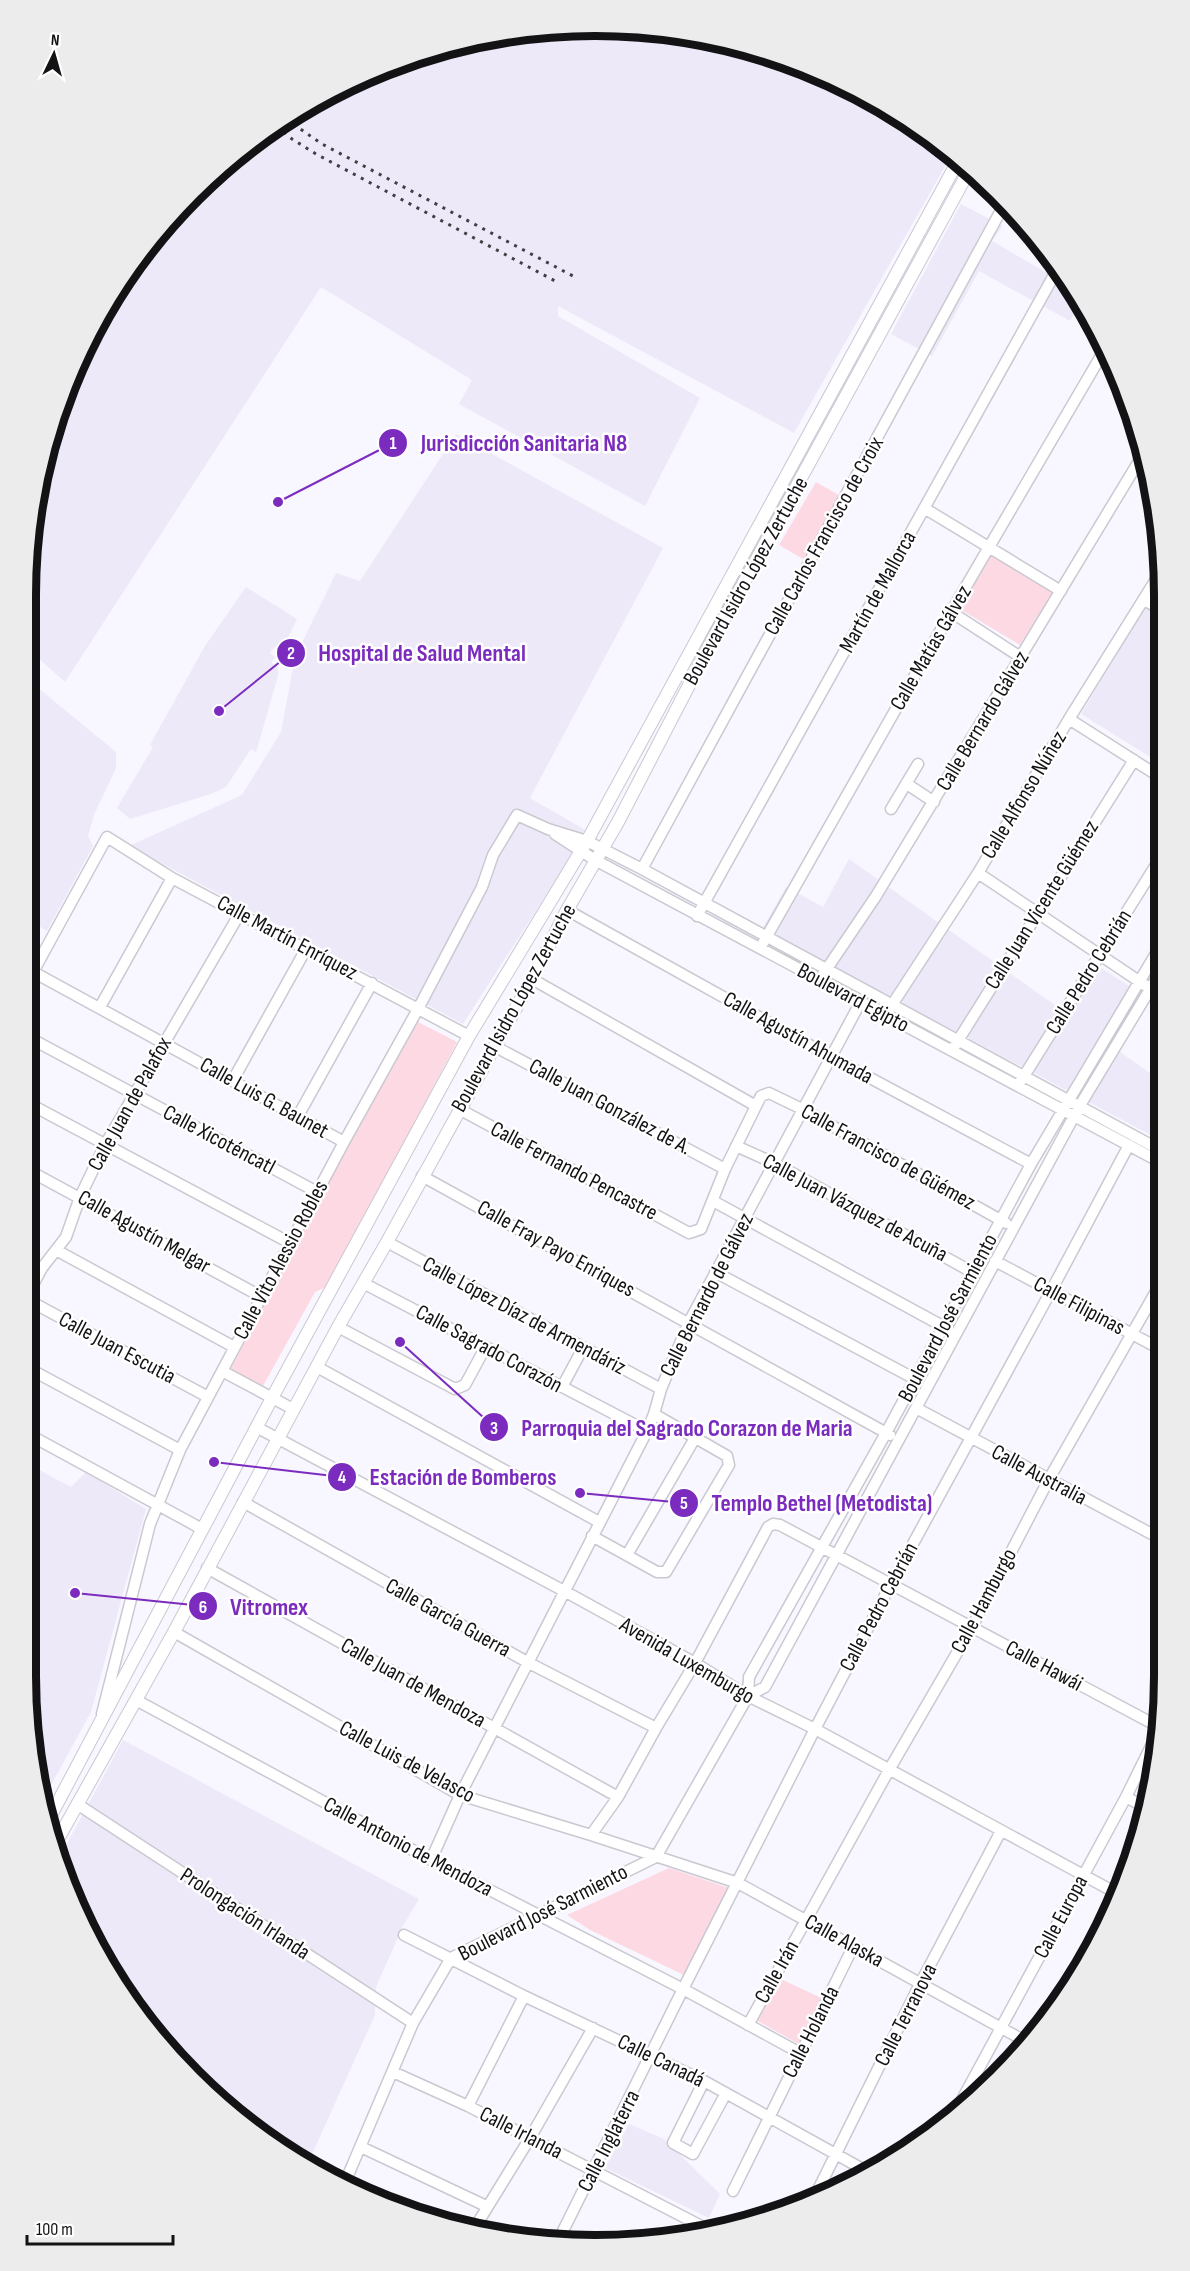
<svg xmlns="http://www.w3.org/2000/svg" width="1190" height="2271" viewBox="0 0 1190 2271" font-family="'Sofia Sans Condensed',sans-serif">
<rect width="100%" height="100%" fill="#f8f6fe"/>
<path fill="#eee9f9" d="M633 27 743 45 847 84 952 154 794 433 558 306V316L700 398 645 506 459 404 472 380 321 287 65 682 27 648V558L45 448 84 343 143 248 220 167 311 102 412 56 521 30Z
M961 204 1003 226 992 241 1068 285 1079 304 1070 321 979 271 932 356 891 334Z
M456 434 663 548 530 798 587 831 463 1024 129 846 242 795 281 732 295 657 336 573 360 581Z
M246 587 297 619 282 650 274 647 270 653 275 657 271 663 278 667V676L256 752 251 749 226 787 211 794 130 819 117 808 153 747 150 745 205 646Z
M1145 607 1160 616V763L1081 714Z
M27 675 32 683 116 752V768L94 815 88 836 93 846 47 931 26 918Z
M849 859 1059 1008 1070 1012 1098 966 1134 989 1105 1036 1123 1054 1161 1081 1162 1141 762 929 786 887 823 907Z
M26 1463 71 1487 86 1472 146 1509 91 1712 45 1796 26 1676Z
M123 1740 419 1899 403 1926 376 1987 375 2015 308 2163 279 2150 143 2023 57 1862Z
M629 2124 664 2139 720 2194 709 2218 605 2168Z"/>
<path fill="#fdd9e3" d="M816 482 842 497 805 560 779 545Z
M993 551 1055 588 1020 645 960 609Z
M414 1020 457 1042 328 1286 315 1292 263 1386 230 1370Z
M669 1868 729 1888 684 1975 590 1930 567 1915Z
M781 1979 821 1998 799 2044 756 2020Z"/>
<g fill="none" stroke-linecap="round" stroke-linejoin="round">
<g stroke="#cac8d0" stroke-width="13">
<path id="minor" d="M924 508 1061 591
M1144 600 1160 609
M951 612 1022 658
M1069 719 1160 777
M907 784 934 802
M891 809 918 764
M555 834 595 860 1162 1163
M642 869 1005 203
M978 873 1161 996
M567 910 831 1057 1031 1164
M697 916 1058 268
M763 943 951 612 1105 349
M26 968 344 1142
M33 972 107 837 172 878 469 1036
M822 976 876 896 1142 456
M532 979 756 1106
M100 1007 172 878
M888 1011 978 873 1069 719 1160 573
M26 1036 317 1192
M494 1046 725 1169
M954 1047 1134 760
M233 1080 306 949
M1019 1084 1161 857
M26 1102 290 1243
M459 1109 689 1233 701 1229 725 1169 756 1106 761 1096 769 1093 802 1109 1006 1223
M298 1116 372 983
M736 1146 774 1163 972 1272
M26 1169 262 1297
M422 1176 890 1435
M713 1201 948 1329
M387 1242 661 1389
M56 1250 234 1347
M995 1261 1162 1350
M715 1272 915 1379
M363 1283 647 1431
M26 1298 42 1268 66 1237 80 1197 105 1145 240 913
M26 1299 208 1397
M338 1327 455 1389 465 1385 485 1348
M26 1367 180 1450
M317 1367 599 1522
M222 1371 293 1409
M562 1387 583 1348
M916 1408 1163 1540
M256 1427 566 1592 695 1663 748 1696 815 1729 1118 1894
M26 1433 202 1529
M243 1502 529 1663 656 1728
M592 1536 657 1572H666L729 1465 727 1456 654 1414
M627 1555 695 1438
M207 1568 618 1797
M174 1632 460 1795 591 1835 738 1883 1025 2041
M748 1696 765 1687 1079 1107 1161 971
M136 1700 431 1860 683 1989 800 2053
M102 1714 150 1524 180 1450 344 1142 418 1009 482 887 493 855 517 815 548 829 587 841 642 869 1162 1151
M1126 1797 1148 1809
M77 1804 413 2023
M591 1835 618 1797 656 1728 695 1663 768 1527 773 1524 780 1525 1161 1728
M431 1860 460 1795 647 1431 654 1414 661 1389 689 1322 860 1003
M404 1935 524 1996 704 2081 868 2172
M748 2025 889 1770 972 1627 1049 1479 1162 1281
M393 2072 468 2106 711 2231
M704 2081 673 2143 693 2154 726 2093
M468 2106 524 1996
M958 2107 1126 1797 1161 1726
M361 2147 486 2206
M346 2180 413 2023 451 1958 656 1857 748 1696 749 1677 886 1433 1031 1164 1161 945
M733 2191 853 1947
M813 2200 920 1984 1001 1831
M474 2229 530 2138 593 2028
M560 2237 683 1989 815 1729 891 1584 1051 1291 1129 1145"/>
</g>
<g stroke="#cac8d0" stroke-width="14">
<path id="major" d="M49 1819 272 1398 469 1036 587 841 959 159
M54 1846 174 1632 338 1327 387 1242 532 979 567 910 618 822 712 641 971 167"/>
</g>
<use href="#minor" stroke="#fff" stroke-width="10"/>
<use href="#major" stroke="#fff" stroke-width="12"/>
<path stroke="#403f43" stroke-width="3" stroke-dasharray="3 6" stroke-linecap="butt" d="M286 119 322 144 573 276
M277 126 292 139 316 154 557 282"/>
</g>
<g text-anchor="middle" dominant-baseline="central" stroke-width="5" stroke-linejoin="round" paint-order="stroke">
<g font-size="22" fill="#131215" stroke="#fff">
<text transform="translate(824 536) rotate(-61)">Calle Carlos Francisco de Croix</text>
<text transform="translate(746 581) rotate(-61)">Boulevard Isidro López Zertuche</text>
<text transform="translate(878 592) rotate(-61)">Martín de Mallorca</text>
<text transform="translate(931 648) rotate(-60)">Calle Matías Gálvez</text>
<text transform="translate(983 721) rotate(-59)">Calle Bernardo Gálvez</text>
<text transform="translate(1024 795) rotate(-59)">Calle Alfonso Núñez</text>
<text transform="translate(1042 905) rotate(-58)">Calle Juan Vicente Güémez</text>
<text transform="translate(287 938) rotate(28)">Calle Martín Enríquez</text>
<text transform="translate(1089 972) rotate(-58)">Calle Pedro Cebrián</text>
<text transform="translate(853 998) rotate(28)">Boulevard Egipto</text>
<text transform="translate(514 1008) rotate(-61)">Boulevard Isidro López Zertuche</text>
<text transform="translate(798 1038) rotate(29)">Calle Agustín Ahumada</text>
<text transform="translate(264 1098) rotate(29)">Calle Luis G. Baunet</text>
<text transform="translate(130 1104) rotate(-61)">Calle Juan de Palafox</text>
<text transform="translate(610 1107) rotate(28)">Calle Juan González de A.</text>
<text transform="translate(219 1140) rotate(28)">Calle Xicoténcatl</text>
<text transform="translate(888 1157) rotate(29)">Calle Francisco de Güémez</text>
<text transform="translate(574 1171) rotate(28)">Calle Fernando Pencastre</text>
<text transform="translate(855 1208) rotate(28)">Calle Juan Vázquez de Acuña</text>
<text transform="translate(144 1232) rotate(29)">Calle Agustín Melgar</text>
<text transform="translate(556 1249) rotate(29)">Calle Fray Payo Enriques</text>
<text transform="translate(281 1260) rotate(-62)">Calle Vito Alessio Robles</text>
<text transform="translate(707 1295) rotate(-63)">Calle Bernardo de Gálvez</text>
<text transform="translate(1079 1306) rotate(28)">Calle Filipinas</text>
<text transform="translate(524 1316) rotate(28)">Calle López Díaz de Armendáriz</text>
<text transform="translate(948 1318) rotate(-62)">Boulevard José Sarmiento</text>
<text transform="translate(117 1348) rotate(28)">Calle Juan Escutia</text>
<text transform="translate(489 1349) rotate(28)">Calle Sagrado Corazón</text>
<text transform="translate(1039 1475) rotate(28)">Calle Australia</text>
<text transform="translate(984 1601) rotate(-62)">Calle Hamburgo</text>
<text transform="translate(879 1607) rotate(-62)">Calle Pedro Cebrián</text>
<text transform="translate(448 1618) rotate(29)">Calle García Guerra</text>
<text transform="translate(687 1661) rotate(30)">Avenida Luxemburgo</text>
<text transform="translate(1044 1666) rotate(28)">Calle Hawái</text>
<text transform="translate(413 1683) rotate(29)">Calle Juan de Mendoza</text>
<text transform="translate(407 1762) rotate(28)">Calle Luis de Velasco</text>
<text transform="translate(408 1847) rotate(28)">Calle Antonio de Mendoza</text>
<text transform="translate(543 1913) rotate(-27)">Boulevard José Sarmiento</text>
<text transform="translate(245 1914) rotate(33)">Prolongación Irlanda</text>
<text transform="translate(1061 1917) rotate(-62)">Calle Europa</text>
<text transform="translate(844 1941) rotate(29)">Calle Alaska</text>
<text transform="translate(777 1972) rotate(-61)">Calle Irán</text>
<text transform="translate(906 2015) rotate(-63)">Calle Terranova</text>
<text transform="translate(811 2032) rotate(-63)">Calle Holanda</text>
<text transform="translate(661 2061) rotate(26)">Calle Canadá</text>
<text transform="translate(521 2133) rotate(27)">Calle Irlanda</text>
<text transform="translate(609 2141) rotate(-63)">Calle Inglaterra</text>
</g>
</g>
<path d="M0 0H1190V2271H0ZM595 36H595A559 559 0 0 1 1154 595V1676A559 559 0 0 1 595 2235H595A559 559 0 0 1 36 1676V595A559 559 0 0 1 595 36Z" fill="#ececec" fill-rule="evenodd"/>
<path fill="none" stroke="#131215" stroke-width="8" d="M595 36H595A559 559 0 0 1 1154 595V1676A559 559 0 0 1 595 2235H595A559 559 0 0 1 36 1676V595A559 559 0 0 1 595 36Z"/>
<path fill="none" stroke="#7b2cbf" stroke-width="2" d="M278 502L393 443M219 711L291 653M400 1342L494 1427M214 1462L342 1477M580 1493L684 1503M75 1593L203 1606"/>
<g fill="#7b2cbf" stroke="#fff" stroke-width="2">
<circle cx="278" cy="502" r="6"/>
<circle cx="219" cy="711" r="6"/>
<circle cx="400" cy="1342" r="6"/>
<circle cx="214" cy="1462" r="6"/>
<circle cx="580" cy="1493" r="6"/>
<circle cx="75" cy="1593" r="6"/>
<circle cx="393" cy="443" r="15"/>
<circle cx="291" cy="653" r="15"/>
<circle cx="494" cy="1427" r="15"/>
<circle cx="342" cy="1477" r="15"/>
<circle cx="684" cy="1503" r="15"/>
<circle cx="203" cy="1606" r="15"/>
</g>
<g font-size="18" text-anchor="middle" font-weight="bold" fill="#fff">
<text x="393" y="449">1</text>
<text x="291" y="659">2</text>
<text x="494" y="1434">3</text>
<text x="342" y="1483">4</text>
<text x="684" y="1509">5</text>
<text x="203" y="1613">6</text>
</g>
<g font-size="24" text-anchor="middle" font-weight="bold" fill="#7b2cbf" stroke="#fff" stroke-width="5" stroke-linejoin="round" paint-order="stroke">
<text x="524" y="451">Jurisdicción Sanitaria N8</text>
<text x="422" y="661">Hospital de Salud Mental</text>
<text x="687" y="1436">Parroquia del Sagrado Corazon de Maria</text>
<text x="463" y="1485">Estación de Bomberos</text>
<text x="822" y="1511">Templo Bethel (Metodista)</text>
<text x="269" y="1615">Vitromex</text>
</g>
<g transform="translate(54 54) rotate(5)" stroke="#ffffff" stroke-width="4.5" paint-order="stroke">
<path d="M0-4.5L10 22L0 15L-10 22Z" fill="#131215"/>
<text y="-9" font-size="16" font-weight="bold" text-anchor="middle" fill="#131215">N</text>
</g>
<path d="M27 2235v9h146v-9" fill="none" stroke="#131215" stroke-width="3"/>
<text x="36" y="2235" font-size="18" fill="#131215" stroke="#ffffff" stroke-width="4.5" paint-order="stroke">100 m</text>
</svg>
